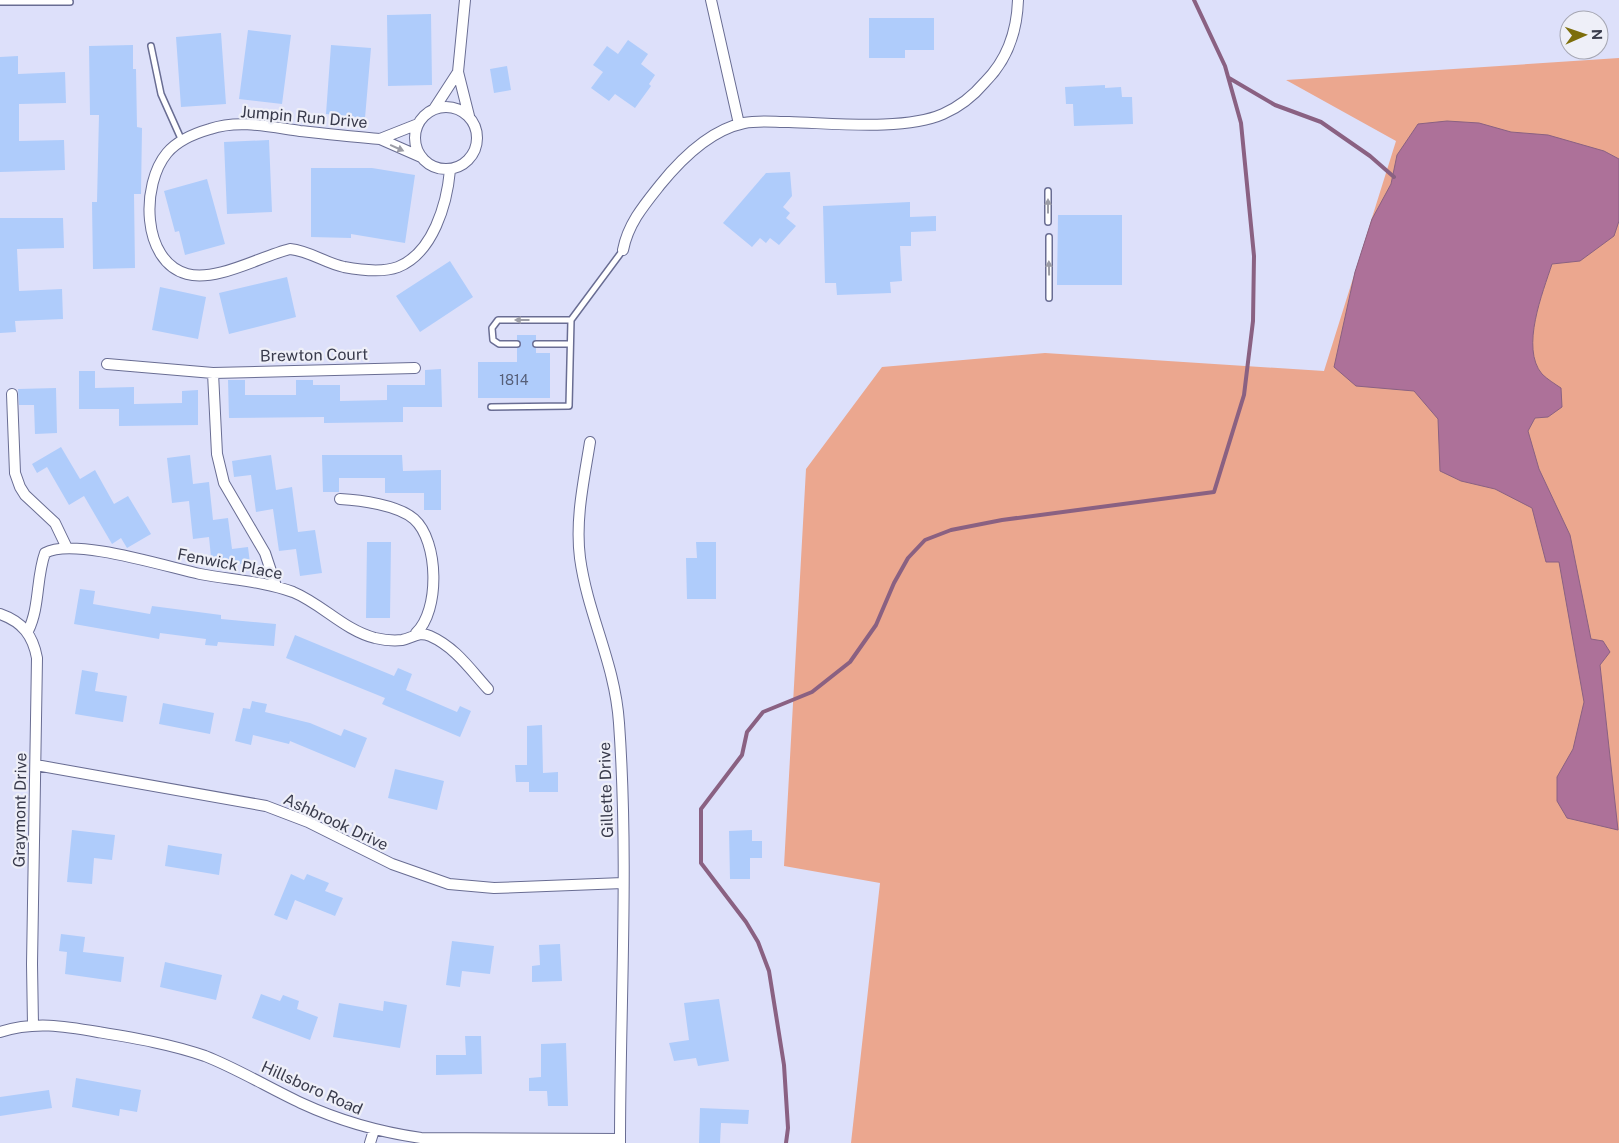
<svg xmlns="http://www.w3.org/2000/svg" width="1619" height="1143" viewBox="0 0 1619 1143" font-family="'Public Sans',sans-serif">
<rect width="100%" height="100%" fill="#dde0fa"/>
<path fill="#eba78f" d="M1619 58V1143H851L880 883 784 866 806 469 882 367 1045 353 1324 371 1396 141 1286 80Z"/>
<path fill="#ad7199" stroke="#8a6182" d="M1447 121 1479 123 1511 132 1548 135 1604 151 1619 159V221L1614 236 1580 261 1552 264C1543 292 1520 348 1542 374 1547 379 1555 384 1561 388L1562 407 1548 417 1535 418 1528 431 1539 469 1570 535 1591 639 1603 641 1610 652 1600 665 1618 830 1567 818 1557 801V777L1573 749 1584 702 1559 562H1546L1532 508 1495 489 1461 481 1440 471 1438 419 1414 391 1356 386 1334 367 1355 272 1372 219 1391 184 1397 155 1418 124Z"/>
<g fill="none" stroke-linecap="round" stroke-linejoin="round">
<path stroke="#8a6182" stroke-width="4" d="M1229 78 1275 105 1321 122 1370 156 1394 177
M786 1143 788 1128 784 1065 769 971 758 942 746 922 701 863V809L742 755 747 732 763 712 812 692 850 662 876 625 894 583 908 558 925 540 951 530 1002 520 1214 492 1244 395 1253 321 1254 256 1241 123 1225 66 1194 0"/>
</g>
<path fill="#afccfb" d="M431 14 432 85 388 86 387 15Z
M869 18H934V50H905V58H869Z
M248 30 291 35 282 104 239 99Z
M221 33 226 104 181 107 176 37Z
M628 40 648 54 641 64 655 75 649 84 651 86 635 108 615 94 609 101 591 88 603 72 593 65 607 46 618 54Z
M133 45V69H136L137 127 142 128 141 194H134L135 268 93 269 92 202H97L99 115H90L89 46Z
M331 45 371 48 365 118 326 114Z
M18 56V74L65 72 66 103 19 104V141L64 140 65 170 0 172V57Z
M507 66 511 90 494 93 490 69Z
M1105 85V88L1121 87 1122 97H1132L1133 124 1074 126 1073 104H1066L1065 87Z
M269 140 272 212 227 214 224 142Z
M311 168H372L415 175 405 243 351 234V238L311 237Z
M790 172 792 196 783 207 790 213 786 218 796 226 779 245 770 238 766 243 760 238 752 247 723 223 766 173Z
M207 179 225 244 185 255 179 231 175 232 164 191Z
M910 202V217L936 216V231L911 232V246H900L902 281 890 282 891 293 837 295 836 283H825L823 206Z
M1058 215H1122V285H1057Z
M0 218H63L64 248 17 249 19 291 62 289 63 319 15 321 16 332 0 333Z
M450 261 473 297 420 332 396 296Z
M287 277 296 317 229 334 219 293Z
M160 287 206 297 198 339 152 330Z
M517 335H536V340L532 344 536 348V353H550V398H478V362H517V348L521 344 517 340Z
M441 369 442 407H403V422L324 423V417L229 418 228 380H245V395H296V380H313V385H340V401L387 400V385H425V370Z
M79 371H95V388L134 387V404L182 403V391L198 390V425L119 426V409H79Z
M56 388 57 433 35 434 34 405H19L18 389Z
M61 447 80 479 95 470 114 504 128 496 151 534 127 548 121 538 112 544 84 496 69 505 47 467 37 473 32 464Z
M190 455 193 484 209 482 213 520 228 518 232 549 248 547 250 563 212 567 209 537 193 539 189 501 172 503 167 458Z
M271 455 276 490 292 487 298 532 315 530 322 573 300 576 296 549 279 551 273 509 256 512 251 475 234 477 232 461Z
M322 455H402L403 471 441 470V510H424V493H385V478H339V492H323Z
M367 542H391L390 618H366Z
M696 542H716V599H687L686 558H697Z
M80 589 95 591 93 604 150 614 152 606 221 615V619L276 624 274 646 218 642 217 646 205 645 206 639 160 633 159 639 74 624Z
M295 635 394 676 398 668 412 674 406 690 457 712 460 706 471 711 460 737 382 704 385 698 286 658Z
M82 670 98 673 95 691 127 696 123 722 75 714Z
M252 701 267 704 265 712 310 723 341 736 344 729 367 738 355 768 290 741 289 744 253 735 251 745 235 741 243 708 250 709Z
M163 703 214 713 210 734 159 724Z
M542 725 543 773 558 772V792H529V782H516L515 765H527V726Z
M395 769 444 781 437 810 388 798Z
M72 830 115 835 112 860 94 858 92 884 67 882Z
M752 830V841H762V858H750V879H730L729 831Z
M168 845 222 854 219 875 165 866Z
M291 874 304 880 307 874 329 883 325 891 343 898 335 916 295 900 287 920 274 915Z
M61 934 85 937 83 952 124 957 121 982 65 974 67 952 59 951Z
M452 941 494 946 490 974 462 971 460 987 446 985Z
M560 944 562 981 532 982V966L540 965 539 945Z
M165 962 222 975 216 1000 160 987Z
M261 994 280 1001 283 995 299 1001 297 1009 318 1017 310 1040 252 1018Z
M719 999 729 1061 698 1066 696 1058 674 1061 669 1043 689 1040 684 1003Z
M384 1001 407 1005 400 1048 333 1037 339 1003 383 1011Z
M465 1036H481L482 1074 436 1075V1055H466Z
M566 1043 568 1106H548L547 1091H529V1078L541 1077V1044Z
M76 1078 141 1090 137 1112 120 1109 119 1116 72 1107Z
M49 1090 52 1108 0 1116V1097Z
M700 1108 749 1110 748 1124 721 1123 720 1143H699Z"/>
<g fill="none" stroke-linecap="round" stroke-linejoin="round">
<g stroke="#696d93" stroke-width="8">
<path id="service" d="M0 2H70
M151 46 161 94 182 141
M1048 222V191
M1049 237V298
M517 344H499L493 340 492 328 498 320H571
M536 344H569
M491 407 569 406 571 320 623 250"/>
</g>
<g stroke="#696d93" stroke-width="12">
<path id="minor" d="M711 0 739 124
M458 72 465 0
M415 138a31 31 0 1 1 62 0a31 31 0 1 1-62 0Z
M434 109 458 72 469 116
M418 124 380 139 421 157
M380 139C353 137 327 134 300 131 271 127 239 119 210 129 196 133 177 141 167 153 141 184 141 261 187 274 217 282 261 256 290 249 310 251 325 263 344 267 360 270 382 273 398 267 433 253 447 204 450 170
M623 250C628 224 644 205 660 185 681 159 710 130 744 123 758 120 774 122 789 122 832 123 904 131 943 114 959 107 974 95 985 82 1007 60 1017 31 1018 0
M107 364 213 373 415 368
M213 373 217 454 224 483 265 553 276 586
M12 394 15 473 20 487 25 495 55 523 67 548
M590 442C584 480 575 519 580 558 588 616 615 663 619 723 629 863 620 1003 620 1143
M340 499C360 500 398 505 414 519 439 541 440 611 416 633
M0 614C23 622 33 636 37 658L32 964 33 1025
M28 631C40 607 36 578 45 553 73 537 167 567 200 574 231 580 263 581 293 592 322 604 344 630 375 638 384 640 393 641 402 640 413 638 418 631 430 636 455 647 470 669 488 689
M36 765 266 806 308 822 392 864 449 884 494 888 623 883
M0 1032C34 1021 64 1026 98 1032 134 1038 171 1044 205 1056 238 1069 269 1088 301 1103 340 1121 379 1132 421 1138L620 1139
M370 1143 374 1130"/>
</g>
<use href="#service" stroke="#fff" stroke-width="5"/>
<use href="#minor" stroke="#fff" stroke-width="10"/>
</g>
<defs><path id="oneway-solid" d="M-6-.8H1V-3.2L6.5 0L1 3.2V.8H-6Z" transform="scale(1.25)"/></defs>
<g fill="#9c9da6">
<use href="#oneway-solid" transform="translate(397 148) rotate(24)"/>
<use href="#oneway-solid" transform="translate(1048 206) rotate(-90)"/>
<use href="#oneway-solid" transform="translate(1049 268) rotate(-91)"/>
<use href="#oneway-solid" transform="translate(522 320) rotate(180)"/>
</g>
<g text-anchor="middle" dominant-baseline="central" stroke-width="4.5" stroke-linejoin="round" paint-order="stroke">
<g font-size="14" fill="#565f78">
<text x="514" y="380">1814</text>
</g>
<g font-size="16" fill="#393b4c" stroke="#eeeff8">
<text transform="translate(304 117) rotate(5)">Jumpin Run Drive</text>
<text transform="translate(314 355) rotate(-1)">Brewton Court</text>
<text transform="translate(230 564) rotate(11)">Fenwick Place</text>
<text transform="translate(606 790) rotate(-92)">Gillette Drive</text>
<text transform="translate(20 810) rotate(-89)">Graymont Drive</text>
<text transform="translate(336 822) rotate(25)">Ashbrook Drive</text>
<text transform="translate(312 1088) rotate(24)">Hillsboro Road</text>
</g>
</g>
<g transform="translate(1584 35) rotate(88)"><circle r="24" fill="#eeeff8" stroke="#a6a7b3"/>
<path d="M0-4L9 19L0 12L-9 19Z" fill="#7d6e0b"/>
<text y="-8" font-size="14" font-weight="bold" text-anchor="middle" fill="#393b4c">N</text>
</g>
</svg>
